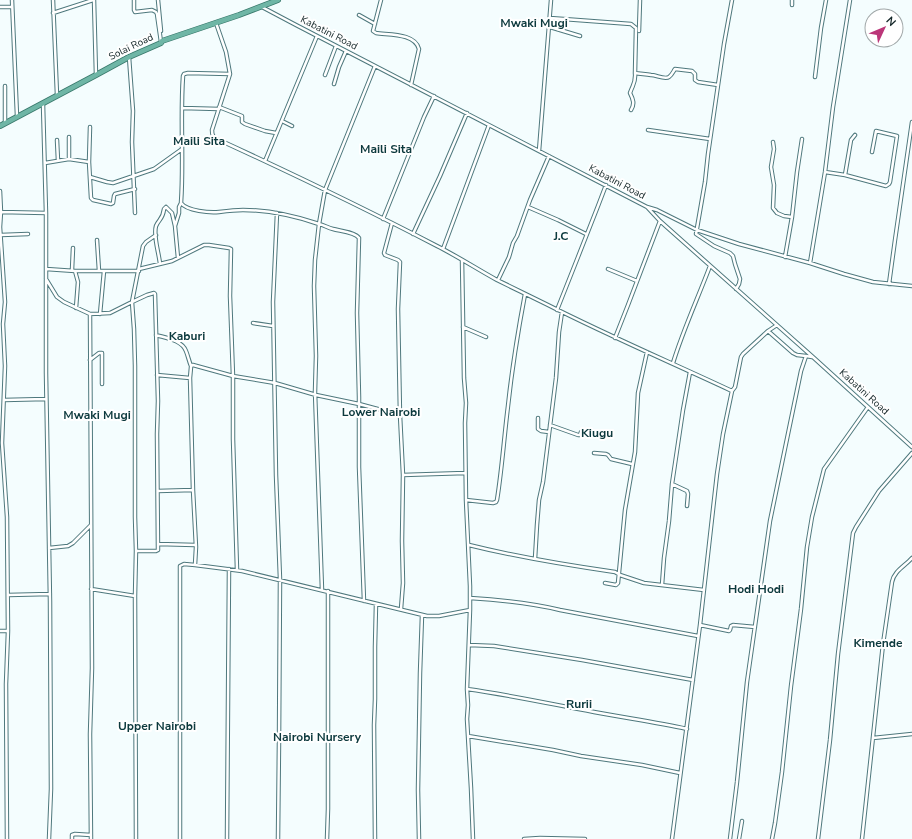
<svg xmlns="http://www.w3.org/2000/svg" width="912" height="839" viewBox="0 0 912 839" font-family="'Nunito Sans',sans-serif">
<rect width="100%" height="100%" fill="#f4fdfe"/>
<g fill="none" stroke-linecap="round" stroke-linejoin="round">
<g stroke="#4e787d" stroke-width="4.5">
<path id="minor" d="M12 0 17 116
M53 0 57 95
M94 0 96 75
M134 0V10L135 12 152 10 156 12 157 14 161 42
M158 0 161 31
M381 0 373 31 376 33C389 35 415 33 419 49L411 85
M732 0 724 44 708 154 705 182 696 234 714 246 730 253 733 256 735 264 740 279 739 284 736 289
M792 5V0
M0 7H12
M262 7 296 25 647 207 660 221 814 358 912 447
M53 13 93 0
M359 15 375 24
M550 18 631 24 636 28 635 73C636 83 633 84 630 93 633 99 635 104 631 110
M216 23 226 52 230 74 212 130C212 135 213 137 217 139 291 173 364 208 437 246 457 256 477 269 497 280 513 288 530 296 546 304 607 335 670 362 732 391
M550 27 580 36
M639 31 640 0
M129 57 133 111 132 142 135 213
M635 73C640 74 645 74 651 75 656 75 665 80 669 77 672 75 673 72 675 69L692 71 695 74V80L698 82 718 85
M230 74 188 73 184 74 183 76C180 119 184 161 181 203 187 211 210 213 219 212 227 211 235 210 243 210 268 210 295 216 319 224 324 225 328 228 333 229 340 231 355 232 359 238L357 313 359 397V467L364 601
M325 75 336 46
M815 77 821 28 826 0
M334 84 339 67 346 51
M5 86V122
M43 104 46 213V373L50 601 51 789 49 839
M219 107 242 116V122L245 124 265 131 276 133
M182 108 219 109
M282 121 292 126
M90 127 89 162 91 198 93 200 111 204 113 203 114 196 115 194 135 189
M648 130 710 139
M57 140 58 161
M773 142 774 149 771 167 774 185 773 208 777 213 784 216 792 217
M539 151 551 0
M69 159V137
M265 161 317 36
M45 163 69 159 89 162
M825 172 845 175 886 186 889 184 890 182 897 136 876 131 872 152
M845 175 851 140 855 135
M90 177 107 182 113 183 154 169 182 149
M0 191 1 212 0 227 5 302 3 324 5 366 2 443 7 517 8 631 6 684 7 839
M528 207 558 220 586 234
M647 207 657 210 697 230 739 244 810 263 844 274 873 282 912 286
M1 212 46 213
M277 213 273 302 276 475 280 579 279 741 278 839
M383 219 424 117 434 96
M392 223 384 253 385 255 398 260 400 262 398 309 400 415 403 475 402 541 403 583 401 609
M413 234 440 176 467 113
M1 235 28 234
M97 240 99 271
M443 249 489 125
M785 257 792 217 797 172 802 139
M178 258 175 226 179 213V207L181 203
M462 260 464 378 466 403 465 423 466 500 470 586V610L467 689 468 705 467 719 471 788 473 839
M810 263 825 172 833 107 850 0
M160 264C159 253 153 236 156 226 159 219 163 219 164 209L166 207 172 213 175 226
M46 269 75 271H139
M139 269 172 261 204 245H209L229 248 231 249 230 296 233 376V439L237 570
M608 269 637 281
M72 270 73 248
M75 271 78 282 76 308
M46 279 57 297 64 302 90 314 110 313 132 302 143 246 146 242 156 235
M498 280 509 257 513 243 517 236 530 200 549 156
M889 284 895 240 912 122
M557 310 578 257 598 206 606 185
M90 314 92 668 90 734 91 839
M100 314 104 271
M253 323 273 326
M463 327 486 337
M768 331 793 353 797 355 806 356
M156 335C166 338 182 340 186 351 188 356 189 361 191 366
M615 338 628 305 660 221
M90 360 99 353H102V384
M673 363C683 330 698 298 710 266
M157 375 190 378 191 367 192 365H193L233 376 275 383 316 395 359 404 400 415
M190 378 193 490 196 547 195 565
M4 400 46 399
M538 418V429L541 431 549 432
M550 425 578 435H580L581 432
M594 453 606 454 608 455 611 459 632 464
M403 475 465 473
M672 484 687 491 688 494 687 506
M158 491 193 490
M466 500 493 503 496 502 497 500C502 469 504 438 508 406 512 369 518 331 525 294
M158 544 195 545
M469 545C517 557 566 565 615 572L620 575 644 583 704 590
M49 548 68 546 73 543 91 525
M535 559 537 525 539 500 543 482 556 378 559 332 562 312
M605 583 616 585 618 583 625 510 635 452 638 393 647 352
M662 585 664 558 669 521 672 484 683 410 690 372
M91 589 135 596
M322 590 315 392 316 356 314 286 315 260 319 224 325 190 375 66
M8 595 50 594
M470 598C501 600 530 603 560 610L698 636
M700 625 729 631 730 630 731 626 733 625 755 627
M0 631H8
M469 645 494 646 582 660 693 680
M467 689C510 695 551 704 594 712 625 718 656 722 687 729
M468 736 553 750 581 756 642 765 680 773
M873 738 912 734
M72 839V835L75 834 91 835
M136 839 135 596 136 551 135 517V366L134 329 132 302 147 295 154 293 155 294 158 401 157 434 158 550 156 551H136
M180 839V566L184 564 195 565 242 571 427 616H439L470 610
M227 839 229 569
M327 839 328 809V591
M375 839 374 725 375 699V647L376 604
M419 839 418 790 420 673 422 615
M524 839 540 838 585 839
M672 839 700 625 717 474 723 434 732 391 735 387 741 357 743 354 768 331 777 325
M730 839 737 782 747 682 770 521 801 371 806 356 812 357
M739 839 742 821
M772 839 775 823 782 772 791 686 801 609 807 547 812 517 824 469 868 407
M818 839 830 740 838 654 853 533 856 527 879 491 912 453
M862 839 883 644 892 582C894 571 905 566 912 558"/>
</g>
<g stroke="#38786b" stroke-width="6">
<path id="trunk" d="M0 126 96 75 129 57 161 43 162 41 239 15 278 0"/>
</g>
<use href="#minor" stroke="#fff" stroke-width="2.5"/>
<use href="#trunk" stroke="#6fb6a6" stroke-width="4.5"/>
</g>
<g text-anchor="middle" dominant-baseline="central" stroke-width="4" stroke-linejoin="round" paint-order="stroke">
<g font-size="10" fill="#142628" stroke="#fff">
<text transform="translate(329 33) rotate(27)">Kabatini Road</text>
<text transform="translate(131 47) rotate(-26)">Solai Road</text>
<text transform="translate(617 182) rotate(28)">Kabatini Road</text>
<text transform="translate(864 392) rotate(42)">Kabatini Road</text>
</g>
<g font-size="12" font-weight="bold" fill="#0d3a3e" stroke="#fff">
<text x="534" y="23">Mwaki Mugi</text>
<text x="199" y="141">Maili Sita</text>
<text x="386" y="149">Maili Sita</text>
<text x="561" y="236">J.C</text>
<text x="187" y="336">Kaburi</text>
<text x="381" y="412">Lower Nairobi</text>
<text x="97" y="415">Mwaki Mugi</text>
<text x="597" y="433">Kiugu</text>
<text x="756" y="589">Hodi Hodi</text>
<text x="878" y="643">Kimende</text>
<text x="579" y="704">Rurii</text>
<text x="157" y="726">Upper Nairobi</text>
<text x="317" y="737">Nairobi Nursery</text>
</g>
</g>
<g transform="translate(884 28) rotate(46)"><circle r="19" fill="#ffffff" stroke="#a1a8a9"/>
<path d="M0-3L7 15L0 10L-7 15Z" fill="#bb3679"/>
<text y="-6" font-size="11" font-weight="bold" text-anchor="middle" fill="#142628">N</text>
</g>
</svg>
